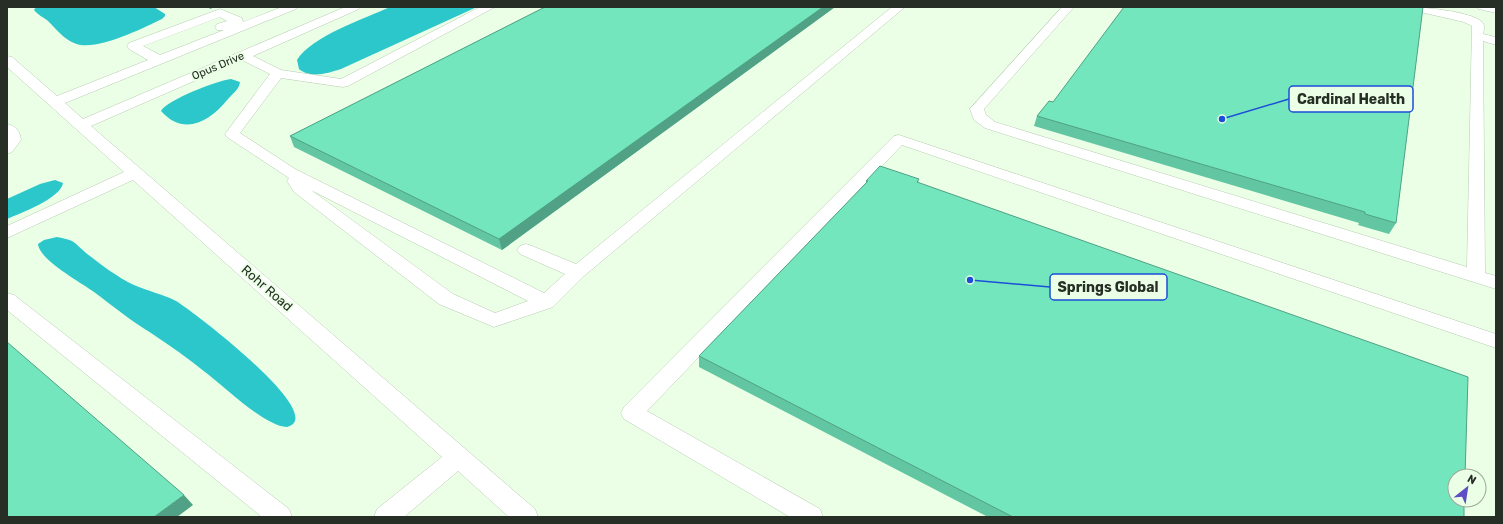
<svg xmlns="http://www.w3.org/2000/svg" width="1503" height="524" viewBox="0 0 1503 524" font-family="Rubik,sans-serif">
<rect width="100%" height="100%" fill="#eaffe5"/>
<path fill="#2bc7cb" d="M36 7H154L165 14V16L162 19C143 28 94 53 74 43 64 39 56 29 48 21 43 17 38 15 34 10Z
M390 7H477L341 69C328 73 311 79 299 69L297 60C312 36 364 19 390 7Z
M231 79 240 82C239 90 233 93 228 99 209 123 183 136 161 111 167 100 218 80 231 79Z
M55 180 63 183C61 198 21 213 7 219V199L40 184Z
M57 237C62 238 68 239 72 241 77 244 81 249 86 253 100 264 117 277 134 285 147 291 163 294 176 301 190 309 331 416 287 427 264 426 224 386 205 372 188 358 169 345 151 333 131 321 113 306 94 292 82 283 39 260 38 244L44 240Z"/>
<g fill="none" stroke-linecap="round" stroke-linejoin="round">
<g stroke="#b7cbb1" stroke-width="1">
<path id="minor" d="M282 7H298L296 9 65 103 83 119 345 7H361L359 9 253 56 281 70 341 79 480 7H495L348 86 343 87 281 78 240 133 295 169 544 293 565 274 520 254 517 250 520 246 526 244 532 246 576 264 892 7H905L584 276 553 307 494 327 439 304 294 192 287 181 289 178 227 137 225 134 270 74 242 60 91 126 535 509 538 517H509L458 471 404 517H374L377 509 442 457 133 180 7 238V226L124 172 7 67V56L12 57 57 96 148 60 129 49 127 46 129 43 220 9 242 18 243 22ZM220 17 227 21 217 24 215 27 217 30H224L160 55 143 46ZM311 190 528 301 495 313 453 294Z
M1062 7H1074L984 109 986 115 995 122 1467 267 1472 26 1464 22 1407 9 1405 7C1421 7 1471 11 1482 22 1485 24 1484 30 1483 34L1496 37V45L1483 41 1485 273 1496 276V289L985 128 974 120 970 109Z
M1477 7H1496V13L1479 9Z
M7 124C16 126 20 131 21 140L12 152 7 154Z
M899 135 1496 334V348L902 145 647 411 820 509 823 517H790L624 419 621 413 624 407 894 136Z
M7 293 14 295 289 509 292 517H262L7 310Z"/>
</g>
<use href="#minor" fill="#fff" fill-rule="evenodd"/>
</g>
<path fill="#63c6a3" d="M545 7H835L502 250 294 147 290 136Z
M1053 102 1396 223 1389 234 1358 225 1359 223 1034 126 1037 116Z
M919 179 918 183 1464 517H988L699 367V356L866 184V181Z"/>
<path fill="#50a185" d="M209 7H215L210 9Z
M823 7H835L502 250 499 239Z
M184 495 193 505 177 517H154Z"/>
<path fill="#73e6be" stroke="#50a185" d="M545 7H823L499 239 290 136Z
M1124 7H1423L1396 223 1365 214V212L1037 116 1049 101 1053 102Z
M880 166 919 179 917 182 1468 377 1465 476H1455V500H1464V517H1013L699 356 868 181H866Z
M7 342 184 495 154 517H7Z"/>
<g text-anchor="middle" dominant-baseline="central" stroke-width="4" stroke-linejoin="round" paint-order="stroke">
<g font-size="11" fill="#272e25" stroke="#eaffe5">
<text transform="translate(218 66) rotate(-23)">Opus Drive</text>
</g>
<g font-size="13" fill="#272e25" stroke="#eaffe5">
<text transform="translate(267 288) rotate(41)">Rohr Road</text>
</g>
</g>
<path fill="none" stroke="#1d4ed8" stroke-width="1.5" d="M1222 119L1289 99M970 280L1050 287"/>
<g fill="#1d4ed8" stroke="#eaffe5" stroke-width="1.5">
<circle cx="1222" cy="119" r="4"/>
<circle cx="970" cy="280" r="4"/>
</g>
<g fill="#eaffe5" stroke="#1d4ed8" stroke-width="1.5">
<rect x="1289" y="86" width="124" height="26" rx="4"/>
<rect x="1050" y="274" width="117" height="26" rx="4"/>
</g>
<g font-size="14" text-anchor="middle" font-weight="bold" fill="#272e25">
<text x="1351" y="104">Cardinal Health</text>
<text x="1108" y="292">Springs Global</text>
</g>
<rect width="1503" height="524" fill="none" stroke="#272e25" stroke-width="16"/>
<g transform="translate(1467 488) rotate(30)"><circle r="19" fill="#eaffe5" stroke="#9cab98"/>
<path d="M0-3L7 15L0 10L-7 15Z" fill="#5f4dc6"/>
<text y="-6" font-size="11" font-weight="bold" text-anchor="middle" fill="#272e25">N</text>
</g>
</svg>
